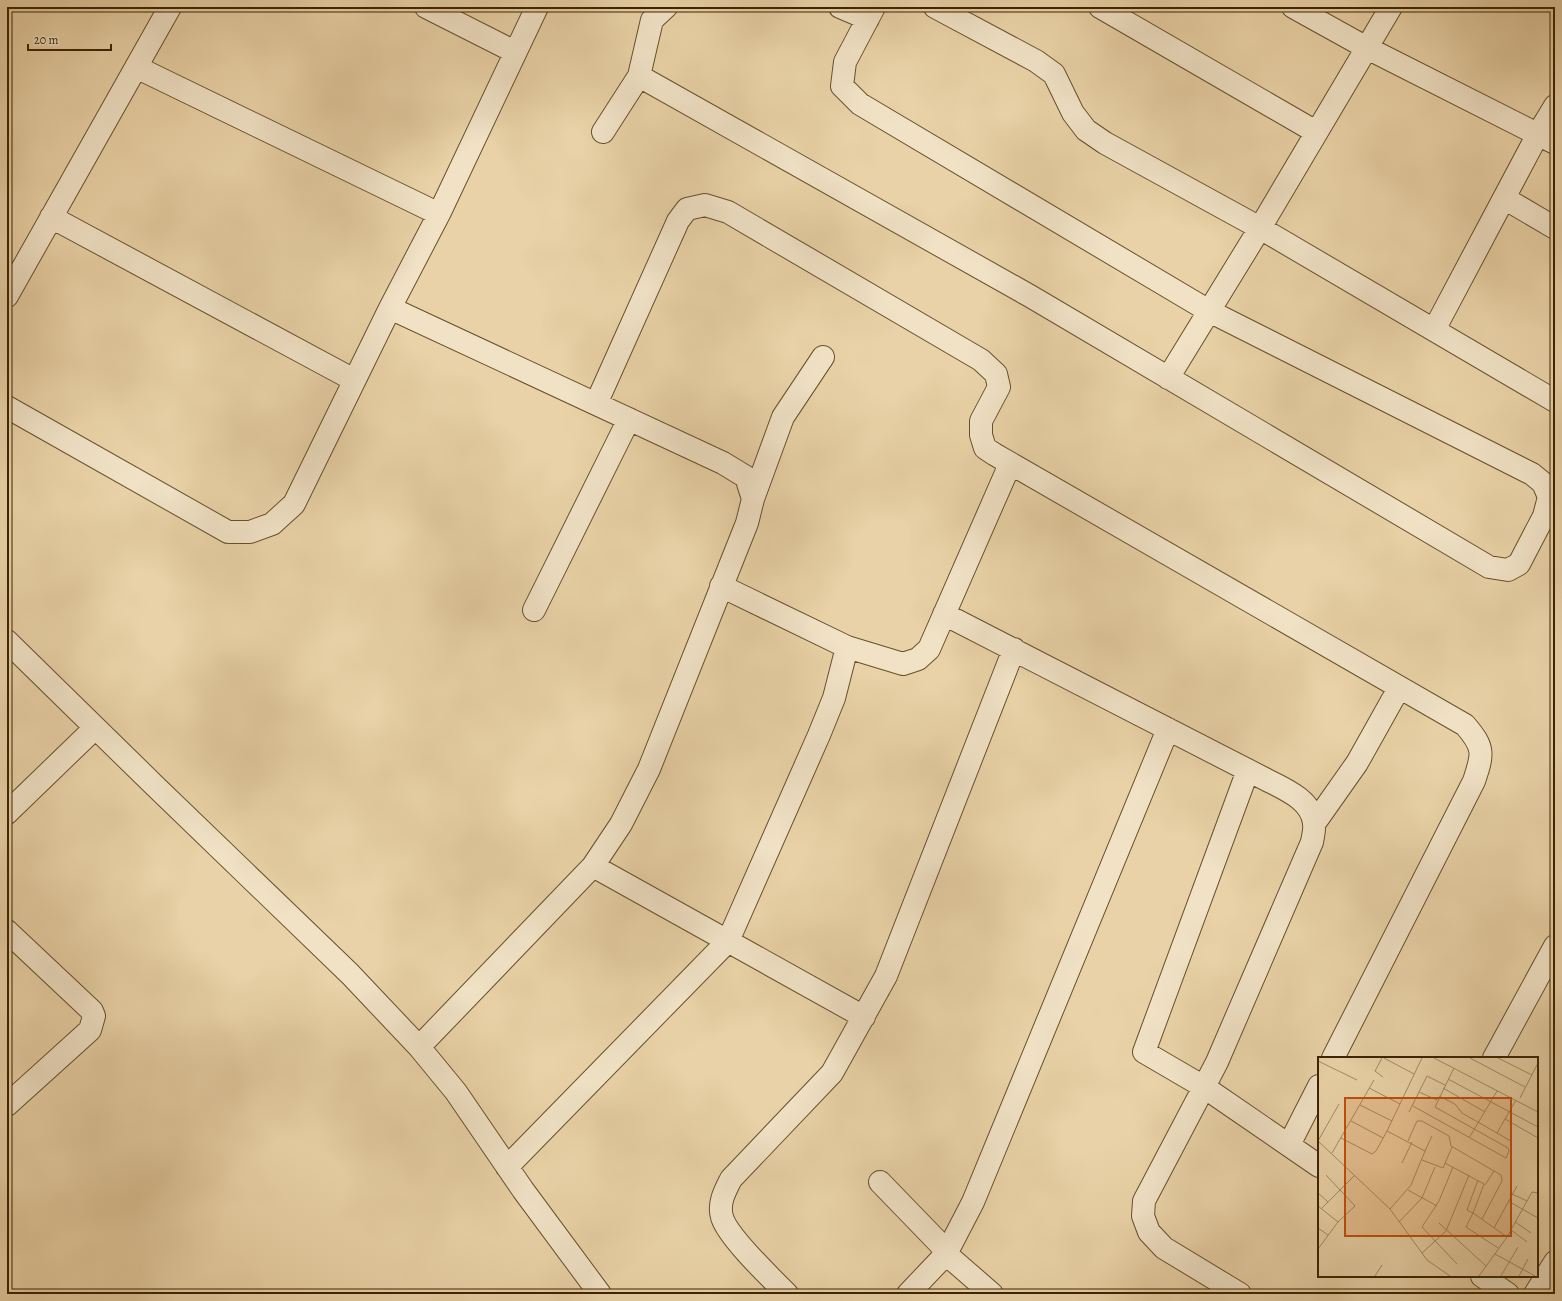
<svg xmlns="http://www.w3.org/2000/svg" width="1562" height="1301" viewBox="0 0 1562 1301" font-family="Alegreya,serif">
<rect width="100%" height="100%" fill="#e9d2a7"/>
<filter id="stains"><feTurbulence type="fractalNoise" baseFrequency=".005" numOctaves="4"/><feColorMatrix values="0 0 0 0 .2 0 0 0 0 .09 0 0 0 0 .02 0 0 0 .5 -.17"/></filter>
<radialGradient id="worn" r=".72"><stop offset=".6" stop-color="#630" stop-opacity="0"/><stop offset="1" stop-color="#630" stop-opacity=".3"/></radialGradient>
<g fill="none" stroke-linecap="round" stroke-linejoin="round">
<g stroke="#67502b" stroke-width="24">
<path id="minor" d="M426 7 515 52
M840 7 868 19
M935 7 1036 61 1054 74 1073 113 1086 130 1105 143 1260 228 1555 401
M1100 7 1316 132
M1293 7 1367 48 1555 143
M136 67 439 214
M639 76 1030 296 1489 567 1508 570 1519 564 1544 516 1549 497 1543 483 1532 474 1209 311 860 104 842 86 845 62 874 7
M603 132 639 76 652 20 666 7
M1504 198 1555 228
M51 217 354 380
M7 296 170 7
M1434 330 1538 134 1555 106
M1168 378 1260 228 1391 7
M596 404 678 221 687 209 705 205 728 212 981 360 996 374 999 387 981 421V435L985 448 994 454 1465 725C1485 748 1483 754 1474 781L1333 1058
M7 407 228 532H250L272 524 294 504 390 308
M753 499 783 417 823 357
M721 586 847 647 903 664 918 659 929 649 1010 464
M534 610 629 419
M944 614 1265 779C1284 789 1311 799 1314 823 1315 829 1313 836 1312 842L1217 1062 1204 1087 1319 1166
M7 641 154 785 350 974 419 1047 456 1092 523 1190 600 1294
M7 813 95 728
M1314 824 1357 763 1399 688
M593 866 864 1017
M7 931 92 1011 94 1016 90 1030 7 1105
M419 1047 593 866 621 824 649 769 747 523 753 499 746 477 723 463 390 308 439 214 537 7
M1494 1058 1555 946
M1289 1145 1319 1086
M507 1167 728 941 819 735 834 698 847 647
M880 1182 940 1244 946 1254 992 1294
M1482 1276 1508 1294
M787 1294C771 1278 727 1236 722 1217 718 1203 725 1191 731 1179L832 1073 886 976 1014 649
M908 1294 946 1254 973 1202 1168 729
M1240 1294 1164 1248 1149 1232 1143 1216 1144 1201 1204 1087 1144 1052 1248 770
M1535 1294 1555 1262"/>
</g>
<use href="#minor" stroke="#f1e2c6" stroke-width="22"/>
</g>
<g transform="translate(1318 1057)">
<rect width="220" height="220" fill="#e9d2a7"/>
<path fill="none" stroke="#a48c65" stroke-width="1" d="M64 1 57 14 65 20M66 1 96 17M116 1 220 55M152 1 207 30M180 1 214 18M0 4 39 23M130 22 220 70M51 31 82 47M125 31 167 55M101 35 119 43M121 39 137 47 144 56 193 84M202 41 220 6M21 47 0 84 72 152 109 203 132 219M42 48 74 64M95 49 188 101 191 94 190 91 117 50 136 11M91 55 109 19 127 28M187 62 220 81M33 64 65 81M179 76 198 43M23 81 54 97 58 94 69 74M151 81 179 34M90 84 99 64H104L131 79 133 89 183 118 184 124 164 162M107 94 114 79M14 96 56 23M104 103 125 111 134 90M84 106 94 85M127 106 166 127 155 156 189 180M135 110 121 144 104 170 139 207M160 123 149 153 155 156 148 170 180 191M167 128 176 114M90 133 119 149M0 136 10 145M194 137 209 144M190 144 220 161M0 149 20 165M3 152 37 118M72 152 93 128 107 94 69 74 104 1M81 165 104 141 117 110M197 165 213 176M121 166 168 209M0 171 10 178M176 171 199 129M193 173 209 185M0 192 20 165 37 149 8 118M104 196 128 174 151 118M177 197 217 219M57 219 64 208M161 219 189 180 214 135 220 136M183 219 200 190M201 219 210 202"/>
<path fill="#c64e0a" fill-opacity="0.15" stroke="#c64e0a" stroke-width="2" d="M27 41H193V179H27Z"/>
<rect width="220" height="220" fill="none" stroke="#3c2402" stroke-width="2"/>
</g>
<rect width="1562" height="1301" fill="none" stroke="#e9d2a7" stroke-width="24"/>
<rect x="8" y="8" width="1546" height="1285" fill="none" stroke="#3c2402" stroke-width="2"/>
<rect x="12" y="12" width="1538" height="1277" fill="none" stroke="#3c2402"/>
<path d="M28 44v6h83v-6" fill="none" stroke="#3c2402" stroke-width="2"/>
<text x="34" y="44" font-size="12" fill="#3c2402" stroke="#f1e2c6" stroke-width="3" paint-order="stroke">20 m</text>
<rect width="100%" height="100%" filter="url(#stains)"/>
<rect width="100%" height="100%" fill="url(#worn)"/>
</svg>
